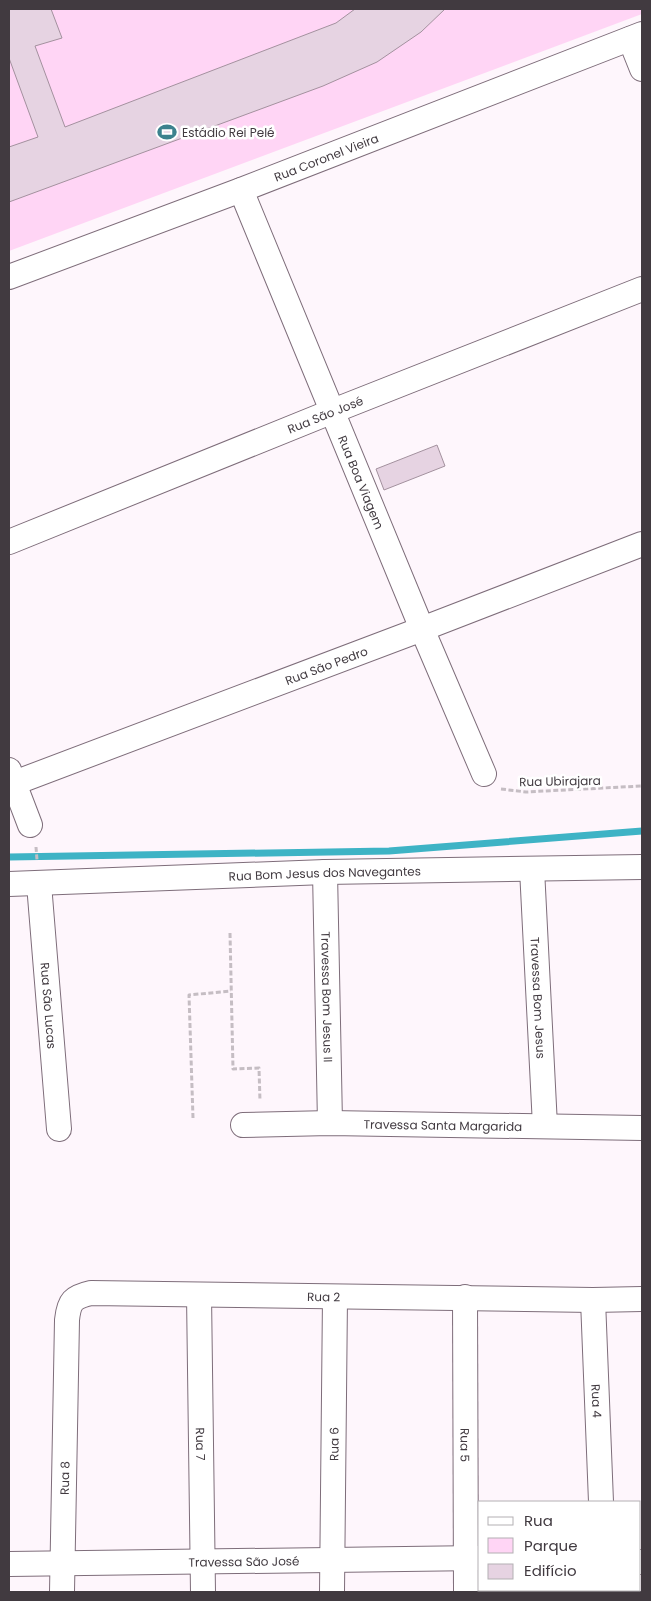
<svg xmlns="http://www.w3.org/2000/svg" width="651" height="1601" viewBox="0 0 651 1601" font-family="Poppins,sans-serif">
<rect width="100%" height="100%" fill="#fef6fc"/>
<path fill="#ffd5f5" d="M9 9H642V14L9 251Z"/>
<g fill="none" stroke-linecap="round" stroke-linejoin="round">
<path stroke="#3eb3c5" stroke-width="7" d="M9 857 389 851 642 831"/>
</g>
<path fill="#e6d3e2" stroke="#a3919e" d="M9 9H51L62 38 35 46 65 127 336 23 355 9H445L421 32 377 62 323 86 9 202V147L38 137 9 58Z
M437 445 445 466 384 490 376 469Z"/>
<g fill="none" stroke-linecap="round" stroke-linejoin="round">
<g stroke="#7e6d7a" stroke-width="26">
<g id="street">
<path d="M630 39 642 69"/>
<path id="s1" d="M241 190 422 629 484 774"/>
<path id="s2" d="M9 277 241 190 642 34"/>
<path id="s3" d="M9 542 333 411 642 289"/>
<path d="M9 770 30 825"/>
<path id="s4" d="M9 785 422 629 642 544"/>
<path id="s5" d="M532 869 545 1126"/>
<path id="s6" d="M325 872 330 1123"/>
<path id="s7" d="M9 884 325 872 642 867"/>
<path id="s8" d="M39 884 59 1129"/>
<path id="s9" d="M243 1125 330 1123 642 1128"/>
<path id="s10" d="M199 1295 203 1592"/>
<path id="s11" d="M465 1297 466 1592"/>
<path id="s12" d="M593 1300 601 1502"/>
<path d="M640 1562H642"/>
<path id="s13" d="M9 1564 480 1558"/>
<path id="s14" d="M62 1592 67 1320C69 1301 73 1297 91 1293L593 1300 642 1299"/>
<path id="s15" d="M332 1592 335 1297"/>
<path d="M602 1592V1590"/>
</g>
</g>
<path stroke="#c5bdc3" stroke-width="3" stroke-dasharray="5 2.5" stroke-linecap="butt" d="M501 789 526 792 642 786
M36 847 37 860
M230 933 233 1069 259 1068 260 1101
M193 1118 189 995 231 991"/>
<use href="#street" stroke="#fff" stroke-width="24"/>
</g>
<defs>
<g id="stadium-bare" transform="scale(1.5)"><path d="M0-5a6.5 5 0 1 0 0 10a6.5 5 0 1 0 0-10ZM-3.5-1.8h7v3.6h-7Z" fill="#3c828e" stroke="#fff" stroke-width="2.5" paint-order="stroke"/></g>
</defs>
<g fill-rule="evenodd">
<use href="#stadium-bare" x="167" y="132"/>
</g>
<g text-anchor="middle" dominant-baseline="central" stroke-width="5" stroke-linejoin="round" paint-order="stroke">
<g font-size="12" fill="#413a40" stroke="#fff" text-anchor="start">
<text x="182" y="132">Estádio Rei Pelé</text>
</g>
<g font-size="12" fill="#413a40" stroke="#fff">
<text stroke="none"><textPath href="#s2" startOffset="339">Rua Coronel Vieira</textPath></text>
<text stroke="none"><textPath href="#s3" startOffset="341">Rua São José</textPath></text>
<text stroke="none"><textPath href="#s1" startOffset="316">Rua Boa Viagem</textPath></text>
<text stroke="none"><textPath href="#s4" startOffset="339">Rua São Pedro</textPath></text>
<text transform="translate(560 781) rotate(-1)">Rua Ubirajara</text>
<text stroke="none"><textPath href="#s7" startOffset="316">Rua Bom Jesus dos Navegantes</textPath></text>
<text stroke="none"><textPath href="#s6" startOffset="125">Travessa Bom Jesus II</textPath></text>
<text stroke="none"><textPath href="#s5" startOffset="129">Travessa Bom Jesus</textPath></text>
<text stroke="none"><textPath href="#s8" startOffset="122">Rua São Lucas</textPath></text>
<text stroke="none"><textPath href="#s9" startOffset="200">Travessa Santa Margarida</textPath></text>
<text stroke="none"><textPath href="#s14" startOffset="545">Rua 2</textPath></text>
<text stroke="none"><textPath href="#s12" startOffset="101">Rua 4</textPath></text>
<text stroke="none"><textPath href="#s10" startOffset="149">Rua 7</textPath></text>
<text stroke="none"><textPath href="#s15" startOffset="148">Rua 6</textPath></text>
<text stroke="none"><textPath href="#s11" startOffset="148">Rua 5</textPath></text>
<text stroke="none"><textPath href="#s14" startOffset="114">Rua 8</textPath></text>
<text stroke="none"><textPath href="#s13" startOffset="235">Travessa São José</textPath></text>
</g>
</g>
<rect width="651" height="1601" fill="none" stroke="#413a40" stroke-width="20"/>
<rect x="478" y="1501" width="162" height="90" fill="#ffffff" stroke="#b3b0b3"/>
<rect x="488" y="1517" width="25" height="8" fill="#ffffff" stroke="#b3b0b3"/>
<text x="524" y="1526" font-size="15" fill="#413a40">Rua</text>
<rect x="488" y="1538" width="25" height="15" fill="#ffd5f5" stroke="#b3b0b3"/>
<text x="524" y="1551" font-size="15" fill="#413a40">Parque</text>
<rect x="488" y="1564" width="25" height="15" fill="#e6d3e2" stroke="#b3b0b3"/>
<text x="524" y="1576" font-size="15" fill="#413a40">Edifício</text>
</svg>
